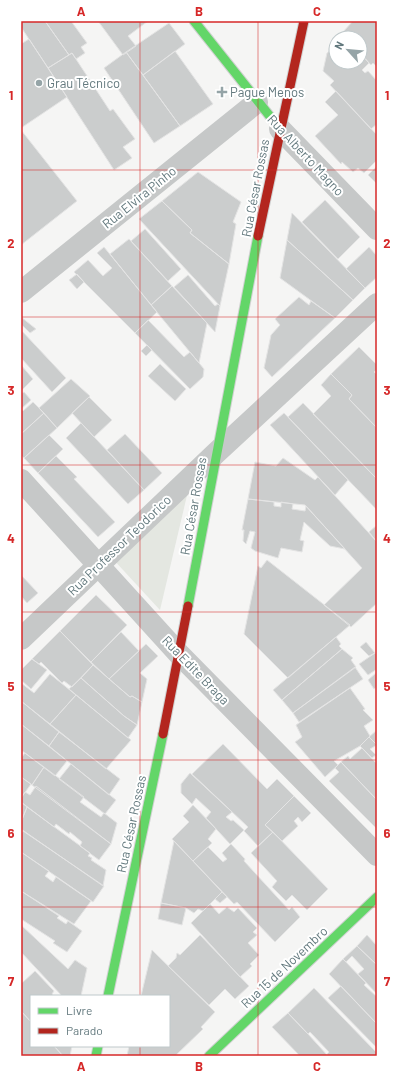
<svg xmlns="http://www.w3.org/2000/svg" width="398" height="1077" viewBox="0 0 398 1077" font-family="Barlow,sans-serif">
<rect width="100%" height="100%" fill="#f5f5f4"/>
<path fill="#e4e7e1" d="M189 487 160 610 112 558Z"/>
<path fill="#cbcdcd" stroke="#e4e4e4" d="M21 21H45L69 55 48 68 21 27Z
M45 21H71L87 43 81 47 85 53 76 59 72 53 69 55Z
M98 21H148L128 36 136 46 123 55Z
M353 21H377V67L373 63 371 65 360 53V38H347L342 33Z
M169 23 185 44 143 75 126 52Z
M29 39 67 97 21 128V44Z
M336 40V62H360V53L369 63 362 70 365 73 368 71 377 81V124L371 129 330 85 334 81 323 71 327 53 331 50 329 48Z
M175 51 213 104 180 126 143 75Z
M126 52 180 126 154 143 104 68Z
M72 53 110 111 113 109 135 139 123 147 132 158 114 170 48 68Z
M336 91 377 135V160L364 173 358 168 353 172 342 162 341 164 315 136 338 115 325 102Z
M21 130 77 201 21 245Z
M376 167H377V184L368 175Z
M198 172 241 202 233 222 236 224 229 264 190 233 192 230 162 201Z
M325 200 360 237 338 259 302 222Z
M162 201 192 230 190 233 229 264 220 306 139 219Z
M292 213 365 288 353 300 287 240Z
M145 229 181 269 168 281 131 241Z
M129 239 172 286 151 305 110 254Z
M287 240 353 300 335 318 280 278Z
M104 247 157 312 135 333 74 272 88 260 103 276 112 268 97 253Z
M369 247 377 256V277L365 288 346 269Z
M77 274 84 282 77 289 69 280Z
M188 275 215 306 218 304 220 306 215 332 174 287Z
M172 286 207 323 199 363 151 305Z
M299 297 309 305 311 301 335 318 272 377 264 368 271 335 280 325 275 319Z
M21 317 36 329 30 333 21 324Z
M148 320 184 357 190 352 204 369 203 377 190 389 135 333Z
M21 330 66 378 52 392 21 358Z
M147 345 152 350 146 356 141 351Z
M359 347 377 365V369L374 372 377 375V428L349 399 352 395 331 374Z
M160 364 186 389 175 401 148 376Z
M21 365 33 379 22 390 21 389Z
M331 374 352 395 349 399 377 428V479L313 414 331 396 321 385Z
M71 379 90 396 57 428 39 408Z
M24 392 31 400 21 409 23 411 33 402 44 413 21 434V394Z
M89 397 112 420 94 437 72 413Z
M303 403 377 479V510L288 417Z
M44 413 57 428 24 458 21 455V434Z
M284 413 348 480 335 495 270 425Z
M81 423 144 490 128 504 66 438Z
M125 434 162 473 144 490 107 450Z
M49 435 63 449 38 473 24 458Z
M56 456 77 477 74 479 115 522 98 537 38 473Z
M283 458 315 480 318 477 377 542V603L351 627 324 605 362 568 305 505 248 499 255 462 276 466Z
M248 499 274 502V506L281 507V502L293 504 292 509 305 511 306 506 345 549 330 546 304 522 300 540 304 541 302 552 281 548 278 558 255 551 251 548 255 532 250 531 246 544 243 541 244 530H242Z
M377 525V542L369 532Z
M267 560 350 625 288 678 244 634 258 566 261 568Z
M21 575 38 593 27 603 21 596Z
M96 595 127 625 91 662 60 631Z
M60 631 93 665 72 687 64 681 62 683 41 662 39 664 32 659Z
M121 632 139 651 109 679 91 662Z
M336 637 341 644 339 646 342 649 282 700 273 690Z
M366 642 375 653 369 656 360 647Z
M146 644 158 656 140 673 147 679 142 702 132 696 130 697 109 679Z
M342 649 353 658 351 660 356 667 293 713 282 700Z
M375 653 377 655V669L368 675 359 664Z
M32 659 47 670 31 689 21 680V670Z
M93 665 130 697 132 696 142 702 137 725 124 716 81 678Z
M355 667 363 679 299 722 293 713Z
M376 673 377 687 374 689 368 680Z
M50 674 76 695 50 724 21 701V683L34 693Z
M81 678 124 716 137 725 128 738 69 689Z
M350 688 365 709 363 710 373 720 364 726 370 736 360 746 334 761 338 765 325 777 295 742 302 737 296 725Z
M76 695 131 740 106 769 50 724Z
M21 701 59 732 49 746 21 724Z
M21 724 67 761 55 776 21 750Z
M377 730V745L369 737Z
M59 732 120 779 109 795 49 746Z
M369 737 377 745 370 749 376 755 372 758 360 746Z
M223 744 267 789 277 779 294 796 265 825 273 832 258 846 244 831 248 827 192 774Z
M362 748 377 764V800L341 762 348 756 350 759Z
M25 753 44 767 32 785 21 777V758Z
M341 762 377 800V829L329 781 339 772 335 768Z
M71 764 116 800 105 814 59 779Z
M44 767 84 797 80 802 101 817 104 813 117 823 111 844 32 785Z
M190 773 232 812 226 817 231 821 233 820 244 830 230 844 206 818 211 812 196 798 192 804 181 793V784Z
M21 777 31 784 21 798Z
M36 786 111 844 99 860 80 846 82 842 70 832 69 834 56 824 54 827 21 802V798L25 792 30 795Z
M294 796 311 813 302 822 298 817 294 821 298 826 282 841 265 825Z
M21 802 27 807 21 822Z
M193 805 216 829 208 839 212 843 193 861 172 839 189 822 183 816Z
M27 807 90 853 88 856 92 858 91 860 106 870 103 886 21 829V822Z
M23 831 104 886 93 902 21 852V834Z
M273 832 328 889 307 910 292 895 286 901 272 887 277 881 251 853Z
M174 841 222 892 203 911 198 909 194 913 186 908 161 903Z
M231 844 245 859 244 861 289 910 292 907 300 917 275 942 237 902 234 904 193 861 208 847 223 862 227 859 222 853Z
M21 852 49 871 45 876 53 882 56 877 91 901 74 924 21 891Z
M21 891 59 916 57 918 66 924 68 921 82 931 67 952 53 943 55 941 21 919Z
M222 892 227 897 220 903 215 899Z
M161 903 186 908 182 925 158 919Z
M210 904 219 914 227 907 234 912 238 908 257 928 253 932 257 935 248 943 259 955 250 964 252 966 240 977 191 923Z
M21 925 68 969 75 960 87 968 81 996H62L21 952Z
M200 935 249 986 235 999 225 989 209 1005 168 966 176 958 177 953 180 955Z
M367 935 377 946V965L357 946Z
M357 946 377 965V994L358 974 364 969 352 956 346 962 343 959Z
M152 950 215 1012 201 1027 203 1029 175 1056H127L129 1046H169V996H141Z
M343 959 366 983 364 985 377 997V1024L329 974Z
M35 971 54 991 52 994 54 996H31V1022L21 1011V982L22 983Z
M341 986 377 1024V1048L328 998Z
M314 988 377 1053V1056H328L327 1054 329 1052 310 1032 308 1034 288 1013Z
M21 1011 31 1022V1046H54L63 1056H21Z
M288 1013 308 1034 328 1056H300L272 1027Z
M54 1046H72L70 1056H63Z"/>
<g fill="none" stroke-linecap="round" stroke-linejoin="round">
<g stroke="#d0d1d1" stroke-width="11">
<path id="fast" d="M194 21 280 129
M188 606 258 236
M108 996 163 734
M96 1056 98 1046
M209 1056 377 897"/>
</g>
<g stroke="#d0d1d1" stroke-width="11">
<path id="jam" d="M258 236 304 21
M163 734 188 606"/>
</g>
<path stroke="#c6c8c8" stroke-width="22" d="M280 129 377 229
M21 292 257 102
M21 480 179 654 377 855
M21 639 216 453 377 304"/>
<use href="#fast" stroke="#63d668" stroke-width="9"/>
<use href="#jam" stroke="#b3261e" stroke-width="9"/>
</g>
<path fill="none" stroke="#d62828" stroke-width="1" stroke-opacity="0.55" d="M140 21V996M258 21V1056M21 170H377M21 317H377M21 465H377M21 612H377M21 760H377M21 907H377M140 1046V1056"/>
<g fill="#95a4a7" stroke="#fff" stroke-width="1.5">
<circle cx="39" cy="83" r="4"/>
<path d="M220 86h4v4h4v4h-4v4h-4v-4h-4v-4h4z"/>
</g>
<g text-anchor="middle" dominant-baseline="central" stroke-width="4" stroke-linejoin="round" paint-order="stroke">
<g font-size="13" fill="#62787d" stroke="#fff" text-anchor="start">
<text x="47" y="83">Grau Técnico</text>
<text x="230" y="92">Pague Menos</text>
</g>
<g font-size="13" fill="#62787d" stroke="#fff">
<text transform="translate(306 155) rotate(47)">Rua Alberto Magno</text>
<text transform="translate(255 188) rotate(-79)">Rua César Rossas</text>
<text transform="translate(139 197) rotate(-39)">Rua Elvira Pinho</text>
<text transform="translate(193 506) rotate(-80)">Rua César Rossas</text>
<text transform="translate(119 545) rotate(-44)">Rua Professor Teodorico</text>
<text transform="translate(196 670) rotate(46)">Rua Edite Braga</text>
<text transform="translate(131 824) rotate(-78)">Rua César Rossas</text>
<text transform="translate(284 967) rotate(-43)">Rua 15 de Novembro</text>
</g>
</g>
<rect width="398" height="1077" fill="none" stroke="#ffffff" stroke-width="44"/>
<rect x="30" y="995" width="140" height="52" fill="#ffffff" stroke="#c0c9cb"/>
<rect x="38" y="1008" width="20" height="6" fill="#63d668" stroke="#c0c9cb"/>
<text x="66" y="1015" font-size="12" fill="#62787d">Livre</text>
<rect x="38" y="1028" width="20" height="6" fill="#b3261e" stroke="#c0c9cb"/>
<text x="66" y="1035" font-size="12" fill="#62787d">Parado</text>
<g transform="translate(348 50) rotate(297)"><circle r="19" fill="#ffffff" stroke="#c0c9cb"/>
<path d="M0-3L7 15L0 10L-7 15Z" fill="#95a4a7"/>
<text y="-6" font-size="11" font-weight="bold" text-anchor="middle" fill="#62787d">N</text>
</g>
<rect x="22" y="22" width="354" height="1033" fill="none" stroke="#d62828" stroke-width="1.5"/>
<g font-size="13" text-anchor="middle" font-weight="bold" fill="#d62828">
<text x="81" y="16">A</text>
<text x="199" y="16">B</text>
<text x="317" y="16">C</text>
<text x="11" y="100">1</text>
<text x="387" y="100">1</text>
<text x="11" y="248">2</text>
<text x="387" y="248">2</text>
<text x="11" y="395">3</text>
<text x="387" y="395">3</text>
<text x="11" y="543">4</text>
<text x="387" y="543">4</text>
<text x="11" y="691">5</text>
<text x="387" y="691">5</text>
<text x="11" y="838">6</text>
<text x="387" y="838">6</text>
<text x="11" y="986">7</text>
<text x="387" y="986">7</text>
<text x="81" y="1071">A</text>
<text x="199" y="1071">B</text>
<text x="317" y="1071">C</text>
</g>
</svg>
